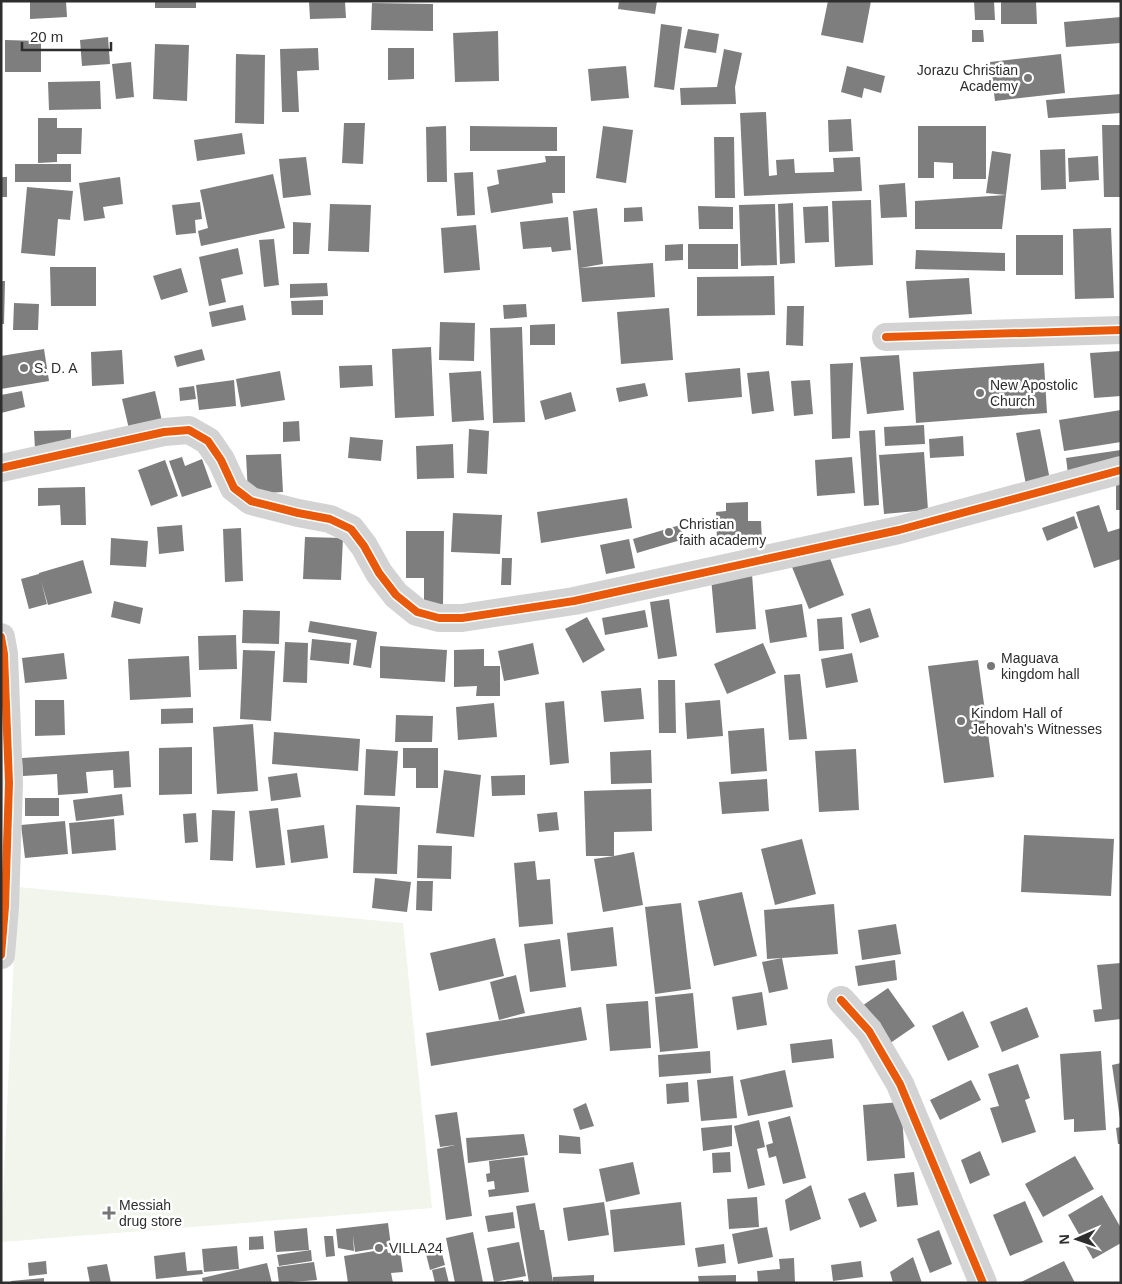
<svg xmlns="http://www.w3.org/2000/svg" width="1122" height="1284" viewBox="0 0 1122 1284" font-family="Helvetica,sans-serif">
<rect width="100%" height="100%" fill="#fff"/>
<path fill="#f1f5eb" d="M17 887 403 923 432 1208 1 1242Z"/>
<path fill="#7e7e7e" d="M30 1H66L67 17 30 19Z
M155 1H196V8H155Z
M309 1H345L346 18 310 19Z
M619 1H657L655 14 618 9Z
M828 1H871L863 43 821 35Z
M974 1H994L995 20H975Z
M1001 1H1036L1037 24H1001Z
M372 3 433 4V31L371 30Z
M1121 17V43L1066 47 1064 22Z
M661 24 682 27 674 90 654 87Z
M688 29 719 34 716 53 684 48Z
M972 30H983L984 42H972Z
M498 31 499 81 455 82 453 33Z
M108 37 110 64 82 66 80 40Z
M5 40 41 41V72H5Z
M155 44 189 45 187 101 153 99Z
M318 48 319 70 297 71 299 112H282L280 49Z
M388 48H414V79L388 80Z
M724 49 742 53 735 87 736 104 681 105 680 88 717 87Z
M236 54 265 55 264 124 235 123Z
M1061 54 1065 93 995 101 990 62Z
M131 62 134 97 116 99 112 64Z
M626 66 629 98 591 101 588 69Z
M847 66 885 76 881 93 864 88 862 98 841 92Z
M100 81 101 109 49 110 48 82Z
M1121 94V113L1048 118 1046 100Z
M766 112 769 176 777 175 776 160 794 159 795 173 834 172 833 158 860 157 862 191 744 196 740 113Z
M38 118H57V128H82L81 154H57V162L38 163Z
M851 119 853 151 829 152 828 120Z
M344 123H365L363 164 342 163Z
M1102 125H1121V197H1104Z
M446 126 447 182H427L426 127Z
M470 126 557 127V151H470Z
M603 126 633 130 626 183 596 178Z
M918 126H986V179H953V163L934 162V178H918Z
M242 133 245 154 197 161 194 140Z
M714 137H734L735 198H715Z
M1065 149 1066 189 1041 190 1040 150Z
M992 151 1011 154 1006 195 1002 229H915V201L1006 195 986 193Z
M545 156H565V193H552L553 203 491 213 487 187 499 184 497 170 546 162Z
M1098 156 1099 180 1069 182 1068 158Z
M306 157 311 195 283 198 279 159Z
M15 164H71V182H15Z
M473 172 475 215 457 216 454 173Z
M273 174 285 228 201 246 198 231 208 228 200 190Z
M1 177H7V197H1Z
M120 177 123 204 103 207 105 218 84 221 79 183Z
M905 183 907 217 881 218 879 185Z
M27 187 73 191 70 220 58 219 55 256 21 253Z
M871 200 873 265 835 267 832 201Z
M200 202 202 219 195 220 196 233 176 235 172 205Z
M793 203 795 263 780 264 778 204Z
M330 204 371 205 369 252 328 251Z
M775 204 777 265 741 266 739 205Z
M698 206 733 207V229H699Z
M828 206 829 242 805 243 803 207Z
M642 207 643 221 624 222V208Z
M597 208 603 264 580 268 653 263 655 297 582 302 573 211Z
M568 217 571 250 552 252 551 247 523 249 520 222Z
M293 222 311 223 309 254H293Z
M476 225 480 270 444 273 441 228Z
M1111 228 1114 298 1075 299 1073 229Z
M1016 235H1063V275H1016Z
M274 239 279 285 264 287 259 240Z
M683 244V260L665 261V245Z
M688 244H738V269H688Z
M238 248 243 274 221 279 226 302 209 306 199 257Z
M916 250 1005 253V271L915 269Z
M50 267H96V306H51Z
M181 268 188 292 161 300 153 276Z
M774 276 775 315 697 316V277Z
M969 278 972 314 909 318 906 281Z
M1 281H5L4 324H1Z
M327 283 328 296 290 298V284Z
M323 300V315H292L291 301Z
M14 303 39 304 38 330H13Z
M526 304 527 317 504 319 503 305Z
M243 305 246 320 212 327 209 312Z
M787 306H804L803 346 786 345Z
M669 308 673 360 621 364 617 312Z
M440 322 475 323 474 361 439 360Z
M555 324V345H530V325Z
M522 327 525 422 493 423 490 328Z
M431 347 434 416 395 418 392 349Z
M44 349 49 381 1 389V356Z
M202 349 205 360 177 367 174 356Z
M122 350 124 384 92 386 91 352Z
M1121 351V396L1094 398 1090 353Z
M899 355 904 410 867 414 860 357Z
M853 363 850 438 832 439 830 364Z
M1044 363 1047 413 916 423 913 372Z
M372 365 373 386 340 388 339 366Z
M740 368 742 397 688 402 685 373Z
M280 371 285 400 241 407 236 379Z
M481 371 484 420 452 422 449 373Z
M769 371 774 411 752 414 747 373Z
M234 380 236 406 199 410 196 385Z
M810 380 813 414 794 416 791 381Z
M645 383 648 396 619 402 616 388Z
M194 386 196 399 180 401 179 388Z
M22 391 25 407 1 413V395Z
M155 391 162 421 129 429 122 399Z
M571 392 576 411 545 420 540 401Z
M1121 410V442L1064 451 1059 420Z
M299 421 300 441 283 442V422Z
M924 425 925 444 885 446 884 427Z
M469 429 489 431 487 474 467 473Z
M1040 429 1051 485 1027 490 1016 433Z
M71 430V448L35 449 34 431Z
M875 430 879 505 864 506 859 431Z
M963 436 964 456 930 458 929 439Z
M350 437 383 440 381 461 348 458Z
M453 444 454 478 417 479 416 446Z
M1121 450V467L1068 474 1066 458Z
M924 452 928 510 884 514 879 455Z
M281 454 283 492 248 494 246 455Z
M182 457 185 466 202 459 212 487 182 497 169 461Z
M852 457 855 493 817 496 815 460Z
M165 460 178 496 151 506 138 470Z
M1116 481H1121V510H1116Z
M85 487 86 525H61L60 505 38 506V488Z
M627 498 632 528 541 543 537 512Z
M748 502V521H761L762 540 717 542 716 512 726 511V503Z
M1099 505 1108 532 1121 528V559L1094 568 1076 512Z
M453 513 502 515 500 554 451 552Z
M1074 516 1078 528 1047 541 1042 528Z
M182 525 184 551 159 554 157 527Z
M680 525 684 539 637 553 633 539Z
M241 528 243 581 225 582 223 529Z
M406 531H444L443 605H424V578H406Z
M305 537 343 538 341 580 303 579Z
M111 538 148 541 146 567 110 565Z
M629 539 635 568 606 574 600 545Z
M828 553 844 595 809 609 792 567Z
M502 558H512L511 585H501Z
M83 560 92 593 48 605 41 581 47 604 29 609 21 579 39 574V573Z
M752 574 756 629 716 633 711 578Z
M669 599 677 656 658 659 650 602Z
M114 601 143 608 140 624 111 617Z
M802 604 807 637 770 643 765 610Z
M870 608 879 637 860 643 851 614Z
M243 610 280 611 279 644 242 643Z
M645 610 648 627 605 635 602 618Z
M587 617 605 650 583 663 565 629Z
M842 617 844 649 819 651 817 619Z
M310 621 377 632 371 668 353 665 357 640 308 632Z
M236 635 237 669 199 670 198 636Z
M312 639 351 643 349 664 310 660Z
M285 642 308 643 307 683 283 682Z
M533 643 539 674 504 681 498 651Z
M763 643 776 673 727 694 714 664Z
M380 646 447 650 445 682 380 678Z
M484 649V666H500V696H476L477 686 454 687V650Z
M243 650 275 651 271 721 240 719Z
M64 653 67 679 25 683 22 658Z
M852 653 858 682 826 688 821 659Z
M189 656 191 697 130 700 128 659Z
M978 660 994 777 944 783 928 666Z
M800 674 807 739 789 740 784 675Z
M658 680H675L676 733H659Z
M641 688 644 719 604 722 601 691Z
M35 700H64L65 735 35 736Z
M720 700 723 736 687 739 685 703Z
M564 701 569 763 550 765 545 703Z
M494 703 497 737 458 740 456 707Z
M193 708V723L161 724V709Z
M396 715 433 716 432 742H395Z
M253 724 258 791 217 794 213 727Z
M764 728 767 771 731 774 728 731Z
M274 732 360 739 358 771 272 764Z
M192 747V794L159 795V748Z
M403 748H438V788H416V768H403Z
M366 749 398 751 395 796 364 795Z
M856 749 859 810 819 812 815 751Z
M651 750 652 783 611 784 610 752Z
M129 751 131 787 114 788 113 770 86 772 88 793 58 795 57 774 23 776 22 758Z
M444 770 481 775 474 837 436 833Z
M297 773 301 797 271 801 268 777Z
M525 775V795L492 796 491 776Z
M767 779 769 811 722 814 719 782Z
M651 789 652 831 614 832V856L634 852 643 905 603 912 594 859 614 856H586L584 791Z
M122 794 124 815 76 821 73 800Z
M25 798H59V816H25Z
M356 805 400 807 397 874 353 873Z
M278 808 285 865 256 868 249 811Z
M212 810 235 811 233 861 210 860Z
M557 812 559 830 539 832 537 814Z
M196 813 198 842 185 843 183 814Z
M114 819 116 850 72 854 69 823Z
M65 821 68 854 25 858 21 825Z
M324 825 328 858 291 863 287 830Z
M1024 835 1114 839 1111 896 1021 892Z
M802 839 816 894 775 905 761 849Z
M418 845 452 846 451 879 417 878Z
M535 861 537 880 550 879 553 924 519 927 514 863Z
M375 878 411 882 407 912 372 908Z
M417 881H433L432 911 416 910Z
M742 892 757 956 714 966 698 901Z
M681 903 691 989 655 994 645 907Z
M834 904 838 954 767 959 764 910Z
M896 924 901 954 862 960 858 930Z
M613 927 617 966 571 971 567 933Z
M495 938 504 976 439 991 430 953Z
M560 939 566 987 530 992 524 944Z
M782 958 788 989 769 993 762 962Z
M895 960 897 980 858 986 855 966Z
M1121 963V1019L1095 1022 1093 1010 1102 1009 1097 965Z
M516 975 525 1013 499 1020 490 982Z
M888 988 915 1026 886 1046 859 1008Z
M762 992 767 1025 737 1030 732 997Z
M693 993 698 1048 660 1052 655 997Z
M648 1001 651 1048 610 1051 606 1004Z
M581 1007 587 1040 431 1066 426 1033Z
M1027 1007 1039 1037 1002 1052 990 1022Z
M963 1011 979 1047 948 1061 932 1026Z
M832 1039 834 1058 792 1063 790 1044Z
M710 1051 711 1073 659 1077 658 1055Z
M1101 1051 1106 1130 1074 1132V1119L1064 1120 1060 1054Z
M1121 1063V1119H1120L1112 1065Z
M1018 1064 1030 1098 1025 1100 1036 1132 1002 1143 990 1108 999 1106 988 1074Z
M785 1070 793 1107 748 1116 740 1080Z
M733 1076 737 1118 701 1121 697 1080Z
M971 1080 981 1100 940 1120 930 1100Z
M688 1082 689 1102 667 1104 666 1084Z
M901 1102 905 1158 867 1161 863 1105Z
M586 1103 594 1126 580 1130 573 1109Z
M457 1112 472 1216 446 1220 437 1149 455 1145 440 1147 435 1115Z
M790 1116 806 1178 783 1184 776 1156 769 1158 766 1145 773 1143 768 1122Z
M759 1120 765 1147 757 1149 765 1185 748 1189 734 1126Z
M732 1125V1146L703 1151 701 1128Z
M1121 1127V1144H1118L1116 1128Z
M524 1134 528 1155 468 1163 466 1138Z
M559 1135 580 1137 581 1154 559 1153Z
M980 1151 990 1175 970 1184 961 1160Z
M730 1152 731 1172 713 1173 712 1153Z
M1075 1156 1094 1189 1043 1217 1025 1184Z
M524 1157 529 1192 489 1197 488 1190 495 1189 494 1181 487 1182 486 1174 490 1173 489 1161Z
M633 1162 640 1194 606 1202 599 1169Z
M914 1172 918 1205 897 1207 894 1174Z
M811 1185 821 1219 790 1231 785 1200Z
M865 1192 877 1221 860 1228 848 1199Z
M1102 1195 1121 1228V1243L1093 1259 1068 1215Z
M757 1197 759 1227 729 1229 727 1199Z
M1025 1201 1043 1242 1010 1256 993 1215Z
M604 1202 609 1235 568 1241 563 1208Z
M681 1202 685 1245 614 1252 610 1210Z
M535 1203 540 1230H544L553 1282 529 1283 516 1206Z
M513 1212 515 1228 488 1232 485 1216Z
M388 1223 391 1246 355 1252 353 1235 354 1251 338 1248 336 1229Z
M767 1227 773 1257 738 1264 732 1234Z
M307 1228 309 1250 276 1252 274 1231Z
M939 1230 952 1264 930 1273 917 1239Z
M473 1232 483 1282 455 1283 446 1238Z
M263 1236 264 1249 249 1250V1237Z
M324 1236H333L335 1256 326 1257Z
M519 1242 526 1276 494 1282 487 1248Z
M724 1244 726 1263 698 1267 695 1248Z
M237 1246 239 1269 204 1272 202 1249Z
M387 1249 388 1253 400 1251 403 1272 391 1273 393 1283H348L344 1256Z
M311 1250 312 1261 279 1266 277 1255Z
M441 1250 445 1265 430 1270 426 1254Z
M185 1252 187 1271 202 1270 203 1274 156 1279 154 1256Z
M913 1257 922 1283H893L890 1272Z
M794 1258 795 1283H758L757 1271 780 1269 779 1259Z
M46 1261 47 1274 29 1276 28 1263Z
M861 1261 863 1277 833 1281 831 1265Z
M1064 1261 1075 1283H1019Z
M314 1262 317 1280 279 1283 277 1267Z
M267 1263 272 1283H203L202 1278Z
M107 1264 111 1283H90L87 1267Z
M445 1267 449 1283H435L432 1270Z
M594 1275V1283H553V1277Z
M736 1275V1283H699L698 1276Z
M44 1278V1283H11V1281Z
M523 1280V1283H506V1281Z"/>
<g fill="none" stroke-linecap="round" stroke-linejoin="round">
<path stroke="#d3d3d3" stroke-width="28" d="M886 337 1121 330
M1 468 164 432 189 430 208 441 221 460 234 488 251 501 298 513 330 519 351 529 364 546 379 573 396 595 417 612 439 618H462L574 601 899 530 1121 470
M1 637 4 654 9 783 5 907 1 955
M841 1000 869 1031 900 1084 983 1283"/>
<g stroke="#fff" stroke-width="11">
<path id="cycleway" d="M886 337 1121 330
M1 468 164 432 189 430 208 441 221 460 234 488 251 501 298 513 330 519 351 529 364 546 379 573 396 595 417 612 439 618H462L574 601 899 530 1121 470
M1 637 4 654 9 783 5 907 1 955
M841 1000 869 1031 900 1084 983 1283"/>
</g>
<use href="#cycleway" stroke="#e8590c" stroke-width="8"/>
</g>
<g fill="#777" stroke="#fff" stroke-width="2">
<circle cx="1028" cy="78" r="5"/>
<circle cx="24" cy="368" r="5"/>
<circle cx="980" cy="393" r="5"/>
<circle cx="669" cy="532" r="5"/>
<circle cx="991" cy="666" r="5"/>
<circle cx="961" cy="721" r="5"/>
<path d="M106.5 1205.5h5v5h5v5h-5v5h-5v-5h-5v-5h5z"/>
<circle cx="379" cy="1248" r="5"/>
</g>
<g text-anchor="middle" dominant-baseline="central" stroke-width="5" stroke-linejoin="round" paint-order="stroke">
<g font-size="14" fill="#2e2e2e" stroke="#fff" text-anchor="start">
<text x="1018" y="70" text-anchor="end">Jorazu Christian<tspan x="1018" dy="16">Academy</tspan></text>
<text x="34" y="368">S. D. A</text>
<text x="990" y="385">New Apostolic<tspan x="990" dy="16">Church</tspan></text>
<text x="679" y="524">Christian<tspan x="679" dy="16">faith academy</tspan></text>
<text x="1001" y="658">Maguava<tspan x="1001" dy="16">kingdom hall</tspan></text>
<text x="971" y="713">Kindom Hall of<tspan x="971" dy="16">Jehovah's Witnesses</tspan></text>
<text x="119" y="1205">Messiah<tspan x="119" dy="16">drug store</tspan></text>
<text x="389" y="1248">VILLA24</text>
</g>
</g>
<rect width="1122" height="1284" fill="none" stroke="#2e2e2e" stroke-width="5"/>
<g transform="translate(1077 1239) rotate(268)" stroke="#ffffff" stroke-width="4" paint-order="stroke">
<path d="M0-4L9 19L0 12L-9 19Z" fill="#2e2e2e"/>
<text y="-8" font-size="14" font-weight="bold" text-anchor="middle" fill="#2e2e2e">N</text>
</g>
<path d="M22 42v8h89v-8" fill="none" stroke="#2e2e2e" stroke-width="2.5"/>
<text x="30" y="42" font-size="15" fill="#2e2e2e" stroke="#ffffff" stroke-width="4" paint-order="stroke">20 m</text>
</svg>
